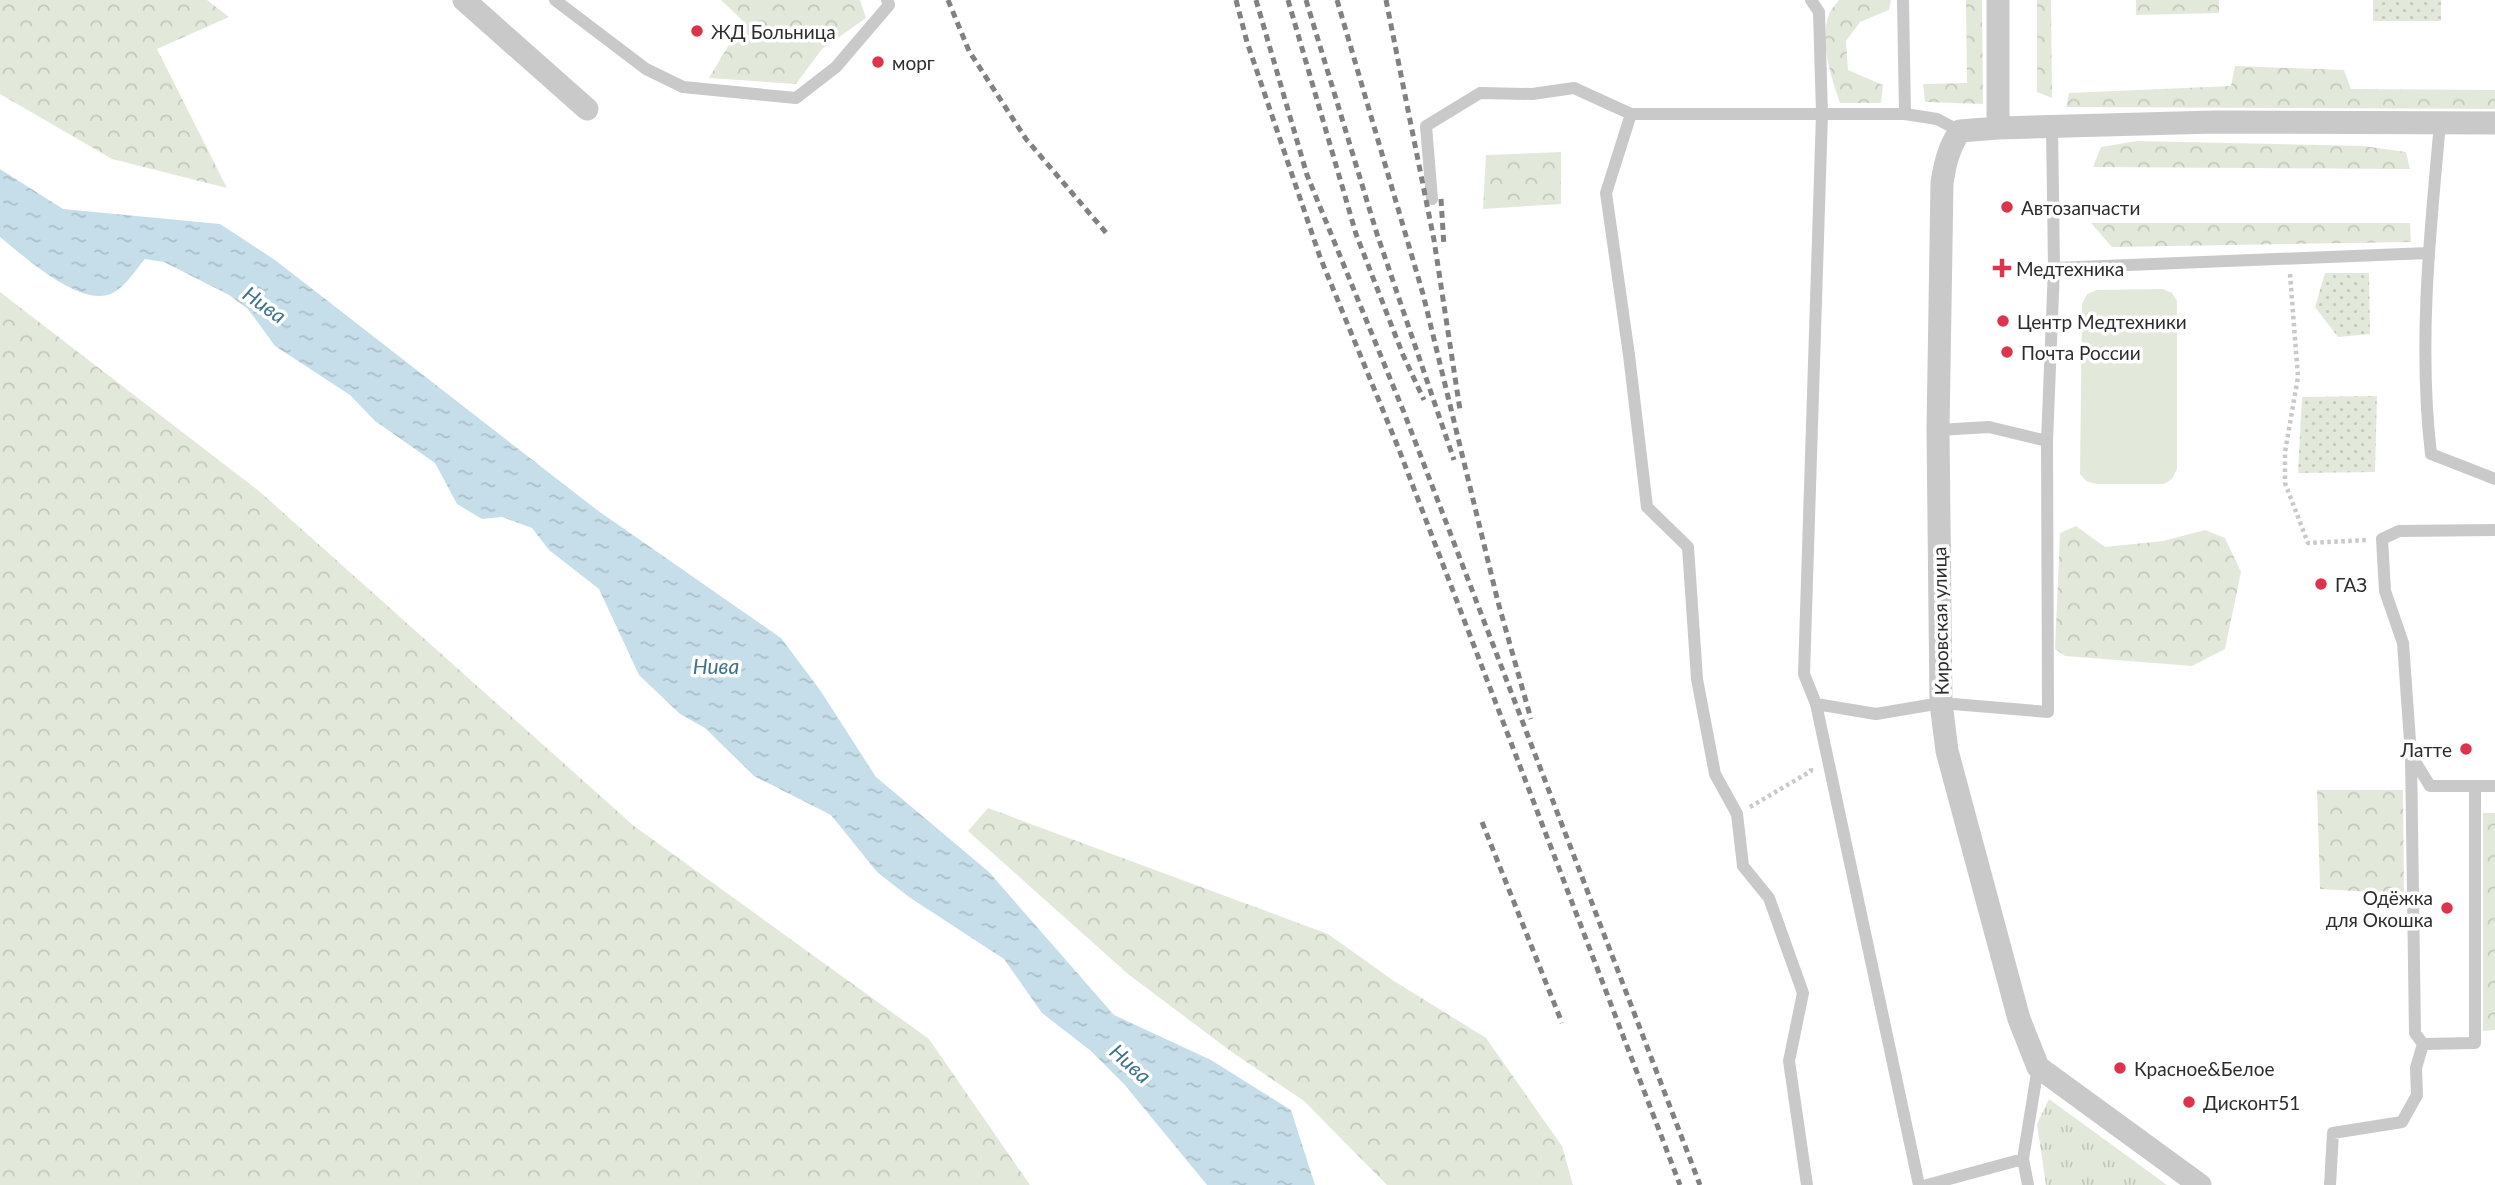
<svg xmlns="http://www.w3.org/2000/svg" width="2495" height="1185" viewBox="0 0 2495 1185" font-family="Lato,sans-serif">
<defs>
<pattern id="grass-tufts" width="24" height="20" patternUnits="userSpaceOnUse" patternTransform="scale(1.75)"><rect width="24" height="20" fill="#e3e9da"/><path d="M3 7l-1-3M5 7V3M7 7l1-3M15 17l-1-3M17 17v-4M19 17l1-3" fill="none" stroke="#c3c8bb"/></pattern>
<pattern id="forest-crowns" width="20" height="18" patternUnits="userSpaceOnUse" patternTransform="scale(1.75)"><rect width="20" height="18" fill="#e3e9da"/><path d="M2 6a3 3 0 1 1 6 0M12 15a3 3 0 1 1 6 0" fill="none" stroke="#c3c8bb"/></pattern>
<pattern id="park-dots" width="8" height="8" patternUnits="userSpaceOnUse" patternTransform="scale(1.75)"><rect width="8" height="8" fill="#e3e9da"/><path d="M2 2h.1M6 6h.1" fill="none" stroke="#c3c8bb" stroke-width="1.8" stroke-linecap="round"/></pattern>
<pattern id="water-ripples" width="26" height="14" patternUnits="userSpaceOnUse" patternTransform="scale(1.75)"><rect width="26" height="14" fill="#c6dee9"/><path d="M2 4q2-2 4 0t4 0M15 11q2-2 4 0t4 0" fill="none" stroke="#aabfc8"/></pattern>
</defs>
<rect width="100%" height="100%" fill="#fff"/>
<path fill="url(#grass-tufts)" d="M2049 1099 2167 1185H2046L2037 1124Z"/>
<path fill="url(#forest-crowns)" d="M0 0H207L229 17 157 49 227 188 112 159 0 94Z
M721 0H860L866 18 822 49 796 84 709 78 743 21Z
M1839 0H1891L1889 10 1860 22 1846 41 1848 70 1883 85 1881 103H1840C1831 77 1819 41 1829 14 1831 9 1836 4 1839 0Z
M1966 0H1982L1983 104 1925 102 1923 84 1967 83Z
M2037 0H2051L2052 98 2037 92Z
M2136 0H2219V13L2136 15Z
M2235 66 2344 70 2351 89 2495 90V109L2066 107 2069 93 2231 86Z
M2137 141 2363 146 2406 152 2410 169 2093 167 2101 147Z
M1561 152V204L1483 209 1486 155Z
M2091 223H2410L2411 242 2112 247Z
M0 292 259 491 634 826 929 1039 1030 1185H0Z
M2076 526 2105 547 2163 541 2205 530 2225 538 2241 572 2225 649 2192 666 2065 656 2055 649 2060 533Z
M2317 790H2403L2404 894 2320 889Z
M988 808 1328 934 1394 981 1486 1038 1562 1146 1573 1185H1387L1304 1101 1229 1050 1128 974 968 831Z
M2483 813H2495V1030L2483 1031Z"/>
<path fill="url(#park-dots)" d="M2373 0H2441V21H2373Z
M2325 273H2369L2370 334 2338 337 2315 307Z
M2377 396 2375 472 2298 473 2302 397Z"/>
<path fill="#e3e9da" d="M2163 289 2172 293 2177 301V469L2172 479 2164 484H2096L2086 481 2080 474 2082 304 2087 294 2097 290Z"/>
<path fill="url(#water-ripples)" d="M0 169 63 209 220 224 275 260 597 510 781 638 820 690 876 777 989 872 1114 1015 1211 1060 1291 1110 1315 1185H1207L1124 1084 1091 1051 1042 1013 1004 959 909 897 877 872 831 815 754 776 705 728 680 714 639 675 599 589 549 550 532 528 502 517 482 519 457 504 435 463 375 421 350 395 275 346 248 309 229 295 164 262 145 259C136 269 127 284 116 291 85 313 24 256 0 237Z"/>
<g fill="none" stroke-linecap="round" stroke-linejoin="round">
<path stroke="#c9c9c9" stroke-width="4.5" stroke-dasharray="3.5 3.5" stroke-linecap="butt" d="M2290 274 2298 377 2285 452V483L2308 543 2367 540
M1750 807 1811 771V766"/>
<path stroke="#c9c9c9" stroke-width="12" d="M555 0 646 69 683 87 796 98 836 67 889 5 887 0
M1811 0 1819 12 1822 114 1804 674 1816 704
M1903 0 1905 114
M1631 114 1606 193 1629 355 1647 507 1688 547 1697 679 1715 774 1737 814 1743 866 1769 898 1803 993 1789 1061 1807 1185
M2440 124C2430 232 2418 345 2431 454L2495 479
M1432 199 1426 126 1480 93 1532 94 1574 88 1631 114H1905L1937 119 1960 131
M2054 268 2428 253
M1938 430 1989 427 2047 441
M2411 755 2403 643 2385 591 2382 539 2399 531 2495 530
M2423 1044 2475 1043V787
M2023 1159 2028 1185
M1919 1185 1816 704 1876 714 1941 703 2048 712 2047 441 2054 268 2052 125
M1927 1185 2023 1159 2038 1067
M2330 1185 2333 1133 2402 1122 2417 1095 2416 1068 2423 1044 2415 1033 2411 755 2430 786H2495"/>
<path stroke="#c9c9c9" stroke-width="23" d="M464 0 587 109
M1998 0V128L1960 131C1949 147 1945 163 1942 183L1938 430 1941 703 1947 751 2019 1019 2038 1067 2200 1185
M1998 128 2215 122 2495 123"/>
<path stroke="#818181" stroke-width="5" stroke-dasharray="7 5" stroke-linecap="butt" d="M948 0 969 51 1026 139 1108 235
M1236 0 1247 42 1320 257 1398 447 1680 1185
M1256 0 1307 175 1405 415 1700 1185
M1288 0 1356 234 1403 355 1424 400
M1306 0 1377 234 1454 460
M1337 0 1423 294 1498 602 1531 719
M1386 0 1434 240 1460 410
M1441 199 1444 247
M1482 822 1562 1023"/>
</g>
<g fill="#dd344e" stroke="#fff" stroke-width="2.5">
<circle cx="697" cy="31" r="7"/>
<circle cx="878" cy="62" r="7"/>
<circle cx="2007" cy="207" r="7"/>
<path d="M1998.5 257.5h7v7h7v7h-7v7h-7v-7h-7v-7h7z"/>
<circle cx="2003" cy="321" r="7"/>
<circle cx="2007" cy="352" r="7"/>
<circle cx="2321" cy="584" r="7"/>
<circle cx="2466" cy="749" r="7"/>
<circle cx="2447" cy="908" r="7"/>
<circle cx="2120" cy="1068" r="7"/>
<circle cx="2189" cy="1102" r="7"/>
</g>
<g text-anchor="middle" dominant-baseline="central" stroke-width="7" stroke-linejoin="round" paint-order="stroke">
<g font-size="19" fill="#2c2c2c" stroke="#fff" text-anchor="start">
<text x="711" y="31">ЖД Больница</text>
<text x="892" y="62">морг</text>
<text x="2021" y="207">Автозапчасти</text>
<text x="2016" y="268">Медтехника</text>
<text x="2017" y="321">Центр Медтехники</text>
<text x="2021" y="352">Почта России</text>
<text x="2335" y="584">ГАЗ</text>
<text x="2452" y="749" text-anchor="end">Латте</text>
<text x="2433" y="897" text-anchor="end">Одёжка<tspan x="2433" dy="22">для Окошка</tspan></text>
<text x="2134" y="1068">Красное&amp;Белое</text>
<text x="2203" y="1102">Дисконт51</text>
</g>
<g font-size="19" fill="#2c2c2c" stroke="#fff">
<text transform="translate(1940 621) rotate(-91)">Кировская улица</text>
</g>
<g font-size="21" font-style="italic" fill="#3e728a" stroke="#fff">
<text transform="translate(265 304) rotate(35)">Нива</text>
<text x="716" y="665">Нива</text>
<text transform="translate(1131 1063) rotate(42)">Нива</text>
</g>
</g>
</svg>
